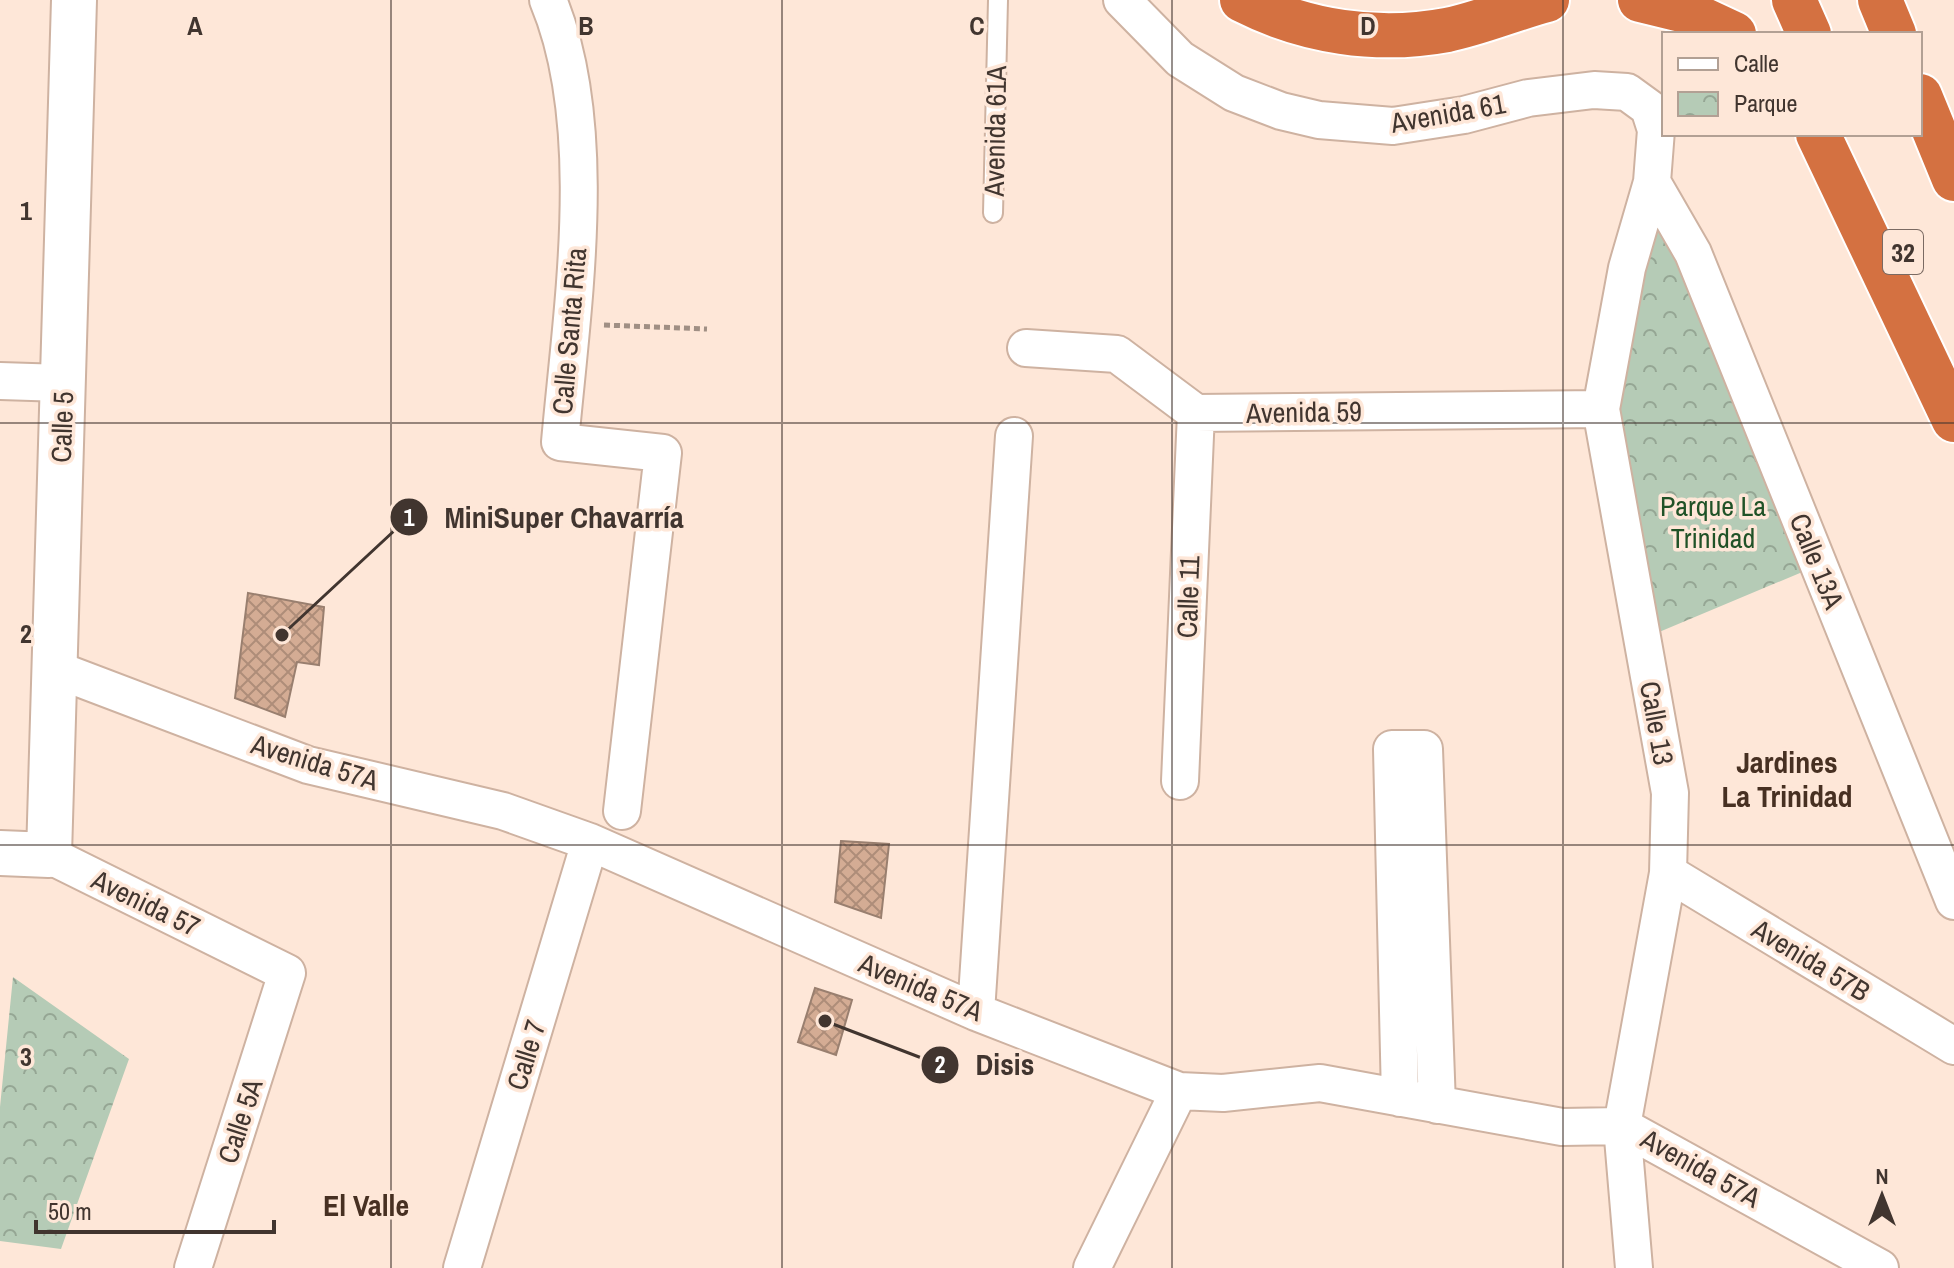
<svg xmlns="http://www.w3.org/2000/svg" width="1954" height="1268" viewBox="0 0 1954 1268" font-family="'Archivo Narrow',sans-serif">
<defs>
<pattern id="park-crowns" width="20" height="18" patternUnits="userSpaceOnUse" patternTransform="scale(2)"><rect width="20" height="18" fill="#b5cbb6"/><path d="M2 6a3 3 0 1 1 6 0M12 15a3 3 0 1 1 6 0" fill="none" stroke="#95a694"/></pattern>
<pattern id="building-cross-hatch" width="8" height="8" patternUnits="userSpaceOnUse" patternTransform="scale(2)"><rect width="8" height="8" fill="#d4ac94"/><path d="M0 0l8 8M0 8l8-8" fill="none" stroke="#ae8d79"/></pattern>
</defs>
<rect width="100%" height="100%" fill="#fee7d8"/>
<path fill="url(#park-crowns)" d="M1655 206 1819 565 1652 635 1611 409Z
M13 977 129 1059 61 1249 0 1241V1107Z"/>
<path fill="url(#building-cross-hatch)" stroke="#997f6f" stroke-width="2" d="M248 593 324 607 319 665 297 662 285 717 235 698Z
M841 841 889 844 881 918 835 902Z
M815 988 852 1000 836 1055 798 1042Z"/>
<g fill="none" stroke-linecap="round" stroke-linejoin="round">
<g stroke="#ceb2a1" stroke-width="22">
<path id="lane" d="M993 213 998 0"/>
</g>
<g stroke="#ceb2a1" stroke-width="40">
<path id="street" d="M548 0C601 126 572 308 560 442L663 453 622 811
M1122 0 1180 59 1234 93 1281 111 1319 120 1393 126 1464 115 1528 98 1594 90 1627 92 1649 108 1656 130 1652 182 1627 268 1601 409 1670 793 1668 873 1622 1126 1634 1268
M1652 182 1693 253 1954 901
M1026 348 1117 354 1196 413 1601 409
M0 381 63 383
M55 669 308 765 503 811 590 842 976 1012 1179 1091 1223 1093 1320 1083 1562 1127 1622 1126 1880 1268
M1180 781 1196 413
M49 855 287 973 193 1268
M1668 873 1954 1046
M976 1012 1014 436
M1400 1098 1392 749H1424L1437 1105
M462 1268 590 842
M1092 1268 1179 1091"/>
</g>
<g stroke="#ceb2a1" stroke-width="48">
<path id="secondary" d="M0 853 49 855 74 0"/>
</g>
<g stroke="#fff" stroke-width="48">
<path id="highway" d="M1242 0C1305 32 1377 43 1447 30 1481 23 1513 9 1547 0
M1640 0 1685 11 1734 34
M1794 0 1809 34
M1880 0 1894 34
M1920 96 1954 179
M1818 134 1954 420"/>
</g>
<path stroke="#a08f84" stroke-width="5" stroke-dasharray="6 4" stroke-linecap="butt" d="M604 325 707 329"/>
<use href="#lane" stroke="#fff" stroke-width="18"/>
<use href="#street" stroke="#fff" stroke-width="36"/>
<use href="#secondary" stroke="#fff" stroke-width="44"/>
<use href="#highway" stroke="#d47141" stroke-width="44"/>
</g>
<path fill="none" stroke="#41352f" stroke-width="2" stroke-opacity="0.55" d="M391 0V1268M782 0V1268M1172 0V1268M1563 0V1268M0 423H1954M0 845H1954"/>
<g text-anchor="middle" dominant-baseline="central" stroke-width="7" stroke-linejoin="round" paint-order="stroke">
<rect fill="#fee7d8" stroke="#7a6a62" stroke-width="2" x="1883" y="230" width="40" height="44" rx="6"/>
<g font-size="26" font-weight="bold" fill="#41352f">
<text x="1903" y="252">32</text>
</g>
<g font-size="28" fill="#41352f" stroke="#fee7d8">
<text transform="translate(1448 113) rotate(-10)">Avenida 61</text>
<text transform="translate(995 131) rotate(-89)">Avenida 61A</text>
<text transform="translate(569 331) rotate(-85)">Calle Santa Rita</text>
<text transform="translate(1304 412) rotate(-1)">Avenida 59</text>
<text transform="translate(62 427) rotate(-88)">Calle 5</text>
<text transform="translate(1817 561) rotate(68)">Calle 13A</text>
<text transform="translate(1188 597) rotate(-88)">Calle 11</text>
<text transform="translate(1657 723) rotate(80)">Calle 13</text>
<text transform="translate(315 762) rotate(17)">Avenida 57A</text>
<text transform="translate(146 903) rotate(26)">Avenida 57</text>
<text transform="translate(1811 960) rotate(31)">Avenida 57B</text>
<text transform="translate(921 987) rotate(23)">Avenida 57A</text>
<text transform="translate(526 1055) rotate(-73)">Calle 7</text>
<text transform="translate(240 1121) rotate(-72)">Calle 5A</text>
<text transform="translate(1701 1168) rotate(29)">Avenida 57A</text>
</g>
<g font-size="28" fill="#205227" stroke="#fee7d8">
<text x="1713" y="506">Parque La<tspan x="1713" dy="32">Trinidad</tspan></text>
</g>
<g font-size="30" font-weight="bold" fill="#473022" stroke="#fee7d8">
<text x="1787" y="762">Jardines<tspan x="1787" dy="34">La Trinidad</tspan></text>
<text x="366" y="1205">El Valle</text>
</g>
</g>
<g font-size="26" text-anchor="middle" font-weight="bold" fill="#41352f" stroke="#fee7d8" stroke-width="7" stroke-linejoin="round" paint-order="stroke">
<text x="195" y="35">A</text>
<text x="586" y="35">B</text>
<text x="977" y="35">C</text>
<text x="1368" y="35">D</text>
<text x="26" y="220">1</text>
<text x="26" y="643">2</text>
<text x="26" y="1066">3</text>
</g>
<path fill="none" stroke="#41352f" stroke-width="3" d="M282 635L409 517M825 1021L940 1065"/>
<g fill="#41352f" stroke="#fee7d8" stroke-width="3">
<circle cx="282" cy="635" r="8"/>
<circle cx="825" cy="1021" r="8"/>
<circle cx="409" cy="517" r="20"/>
<circle cx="940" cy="1065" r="20"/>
</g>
<g font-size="24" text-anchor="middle" font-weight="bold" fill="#fff">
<text x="409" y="526">1</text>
<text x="940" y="1073">2</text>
</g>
<g font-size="30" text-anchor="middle" font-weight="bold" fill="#41352f" stroke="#fee7d8" stroke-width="7" stroke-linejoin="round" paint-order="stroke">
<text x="564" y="528">MiniSuper Chavarría</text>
<text x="1005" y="1075">Disis</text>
</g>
<rect x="1662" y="32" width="260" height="104" fill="#fee7d8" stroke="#b2a094" stroke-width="2"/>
<rect x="1678" y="58" width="40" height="12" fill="#ffffff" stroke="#b2a094" stroke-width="2"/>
<text x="1734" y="72" font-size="24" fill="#41352f">Calle</text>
<rect x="1678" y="92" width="40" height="24" fill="url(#park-crowns)" stroke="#b2a094" stroke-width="2"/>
<text x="1734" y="112" font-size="24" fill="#41352f">Parque</text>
<g transform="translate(1882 1196)" stroke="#fee7d8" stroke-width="6" paint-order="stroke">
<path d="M0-6L14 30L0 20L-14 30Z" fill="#41352f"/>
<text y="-12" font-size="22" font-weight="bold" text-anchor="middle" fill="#41352f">N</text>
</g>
<path d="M36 1220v12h238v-12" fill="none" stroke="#41352f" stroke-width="4"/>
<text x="48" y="1220" font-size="24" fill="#41352f" stroke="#fee7d8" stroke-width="6" paint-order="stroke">50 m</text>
</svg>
